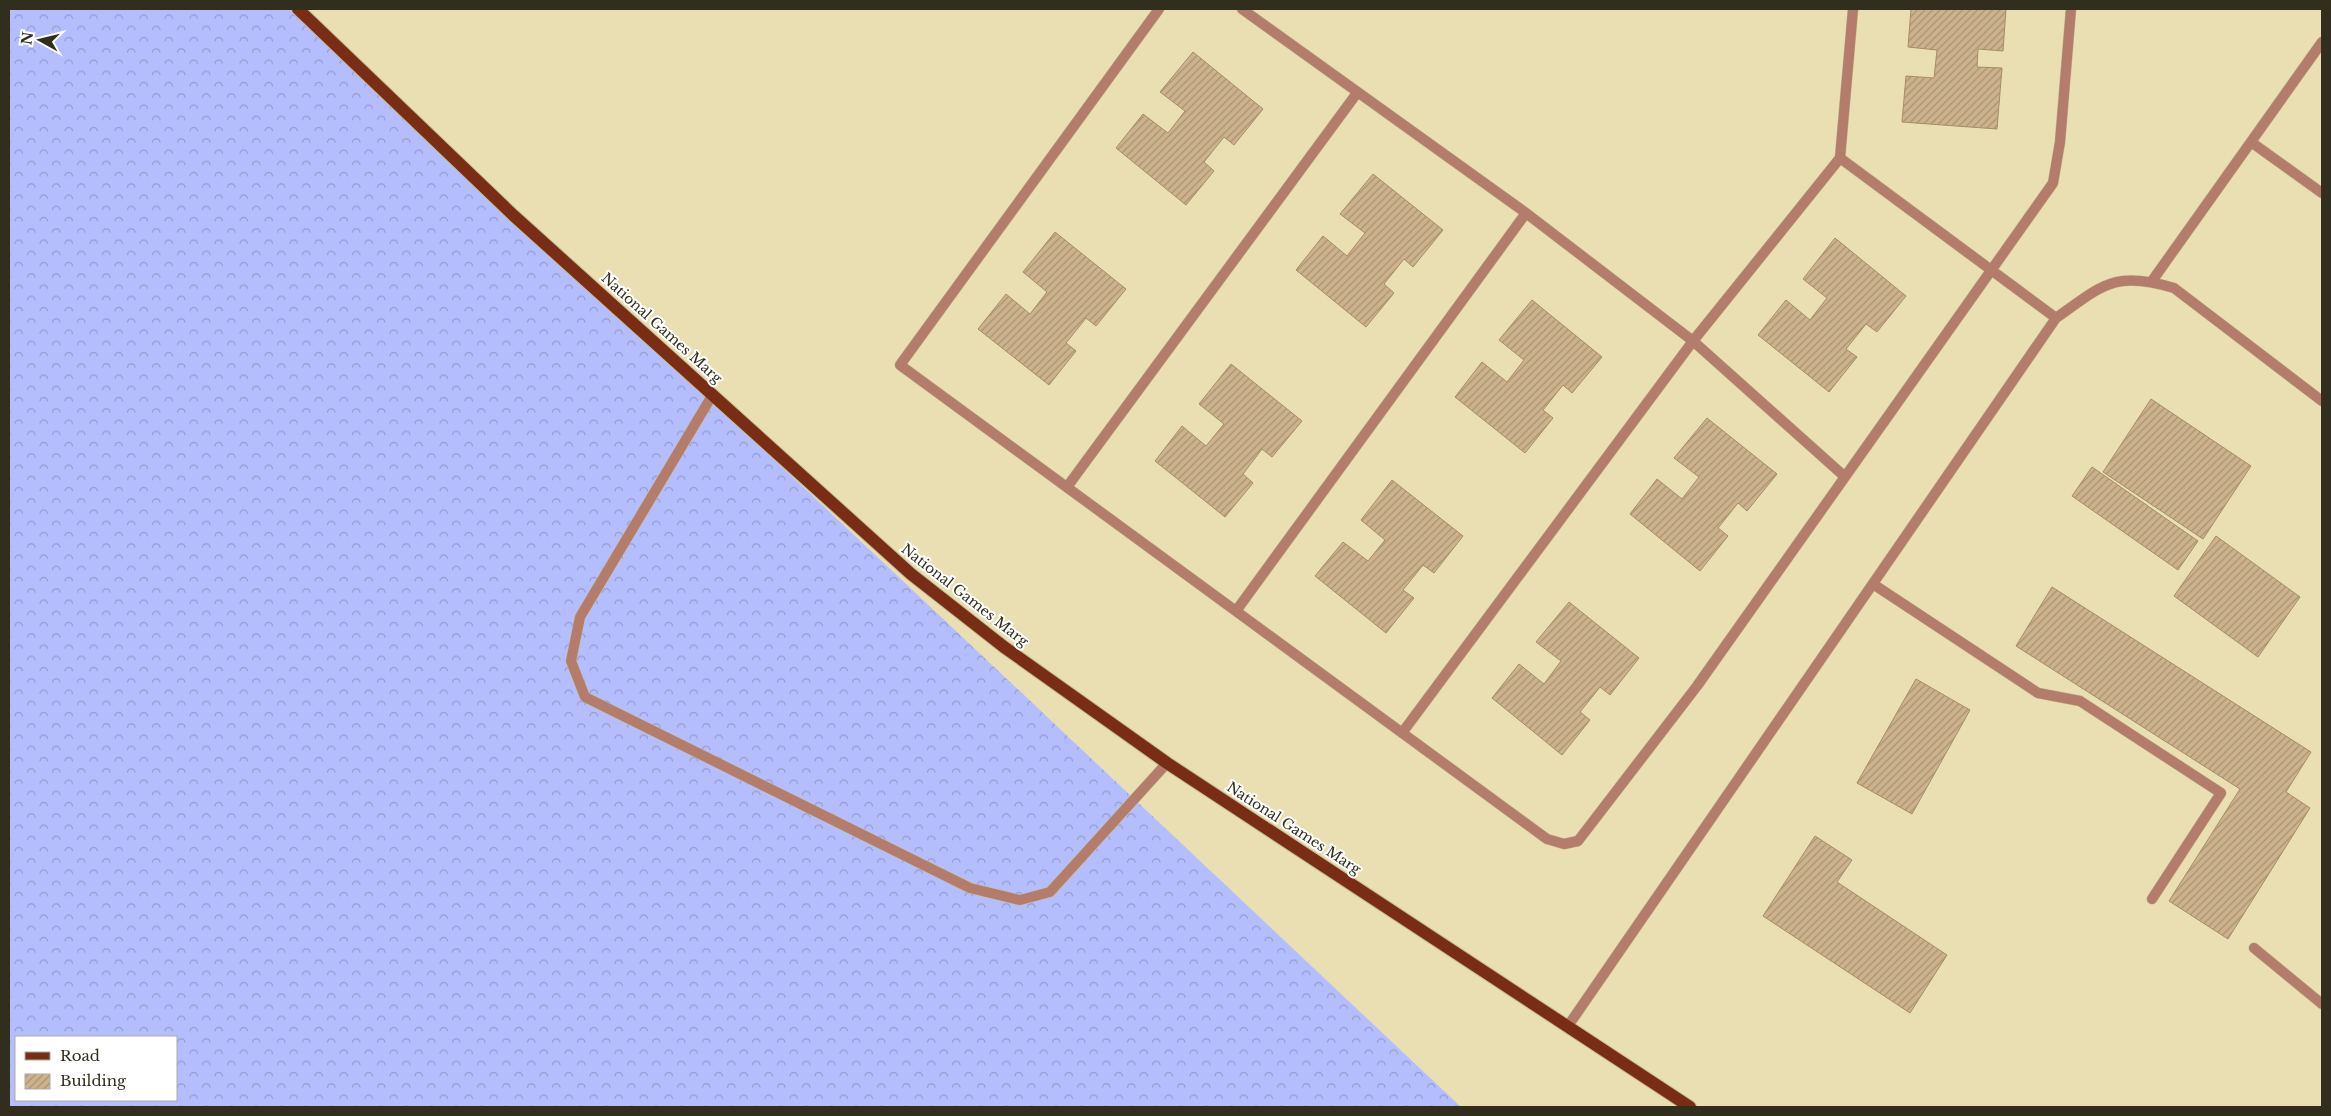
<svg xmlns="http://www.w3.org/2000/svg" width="2331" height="1116" viewBox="0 0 2331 1116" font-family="'Libre Baskerville',serif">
<defs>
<pattern id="forest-crowns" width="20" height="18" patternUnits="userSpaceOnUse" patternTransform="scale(1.25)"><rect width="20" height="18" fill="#b4beff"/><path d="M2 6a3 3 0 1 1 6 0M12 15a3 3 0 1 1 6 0" fill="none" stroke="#939bce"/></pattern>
<pattern id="building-hatch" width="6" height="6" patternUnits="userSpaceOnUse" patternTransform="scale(1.25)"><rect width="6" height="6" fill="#cdb38d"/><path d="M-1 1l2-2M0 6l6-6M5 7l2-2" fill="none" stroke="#a79273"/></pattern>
</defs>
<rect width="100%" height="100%" fill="#e9dfb2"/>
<path fill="url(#forest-crowns)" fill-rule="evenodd" d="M9 9H296L1461 1107H9ZM16 1037H176V1100H16Z"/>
<path fill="url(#building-hatch)" stroke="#a58c67" d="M1911 9H2006L2003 51 1978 49 1977 67 2002 68 1997 129 1902 122 1906 76 1934 78 1937 50 1908 47Z
M1193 52 1263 109 1234 145 1224 137 1204 162 1214 171 1186 205 1116 148 1143 114 1168 133 1185 111 1160 92Z
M1373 174 1443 230 1413 267 1404 259 1384 284 1394 293 1366 327 1296 270 1323 236 1347 256 1365 233 1340 214Z
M1055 232 1126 289 1096 326 1086 318 1066 343 1076 351 1049 385 978 329 1006 294 1030 314 1047 292 1023 272Z
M1835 238 1906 296 1877 332 1866 324 1846 349 1857 357 1829 392 1758 335 1786 300 1810 320 1827 298 1803 279Z
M1532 300 1602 357 1572 393 1563 385 1543 410 1553 418 1525 453 1455 397 1482 362 1507 382 1524 360 1499 340Z
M1231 364 1302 421 1272 457 1262 449 1243 474 1253 483 1225 517 1155 461 1182 426 1206 446 1224 424 1199 404Z
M2151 399 2251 466 2203 539 2103 472Z
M1707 418 1777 474 1747 511 1738 503 1718 528 1728 536 1700 571 1630 514 1657 479 1682 499 1699 477 1674 458Z
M2092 467 2198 541 2178 570 2072 496Z
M1392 480 1463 536 1434 573 1423 565 1403 590 1414 598 1386 633 1315 576 1343 542 1368 561 1385 540 1361 520Z
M2216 536 2300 597 2258 657 2174 596Z
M2052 587 2311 752 2286 792 2310 808 2228 939 2169 901 2240 789 2016 646Z
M1569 602 1639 658 1610 695 1600 687 1580 712 1590 720 1562 755 1492 698 1519 664 1544 684 1561 661 1536 642Z
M1916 679 1970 710 1912 814 1857 783Z
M1815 836 1852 860 1837 882 1947 955 1910 1013 1763 916Z"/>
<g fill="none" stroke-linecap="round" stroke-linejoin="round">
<g stroke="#c4bc94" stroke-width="11">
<path id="lane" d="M1159 9 900 365 1547 839 1564 844 1578 841 1697 686 2053 183 2060 142 2071 9
M1242 9 1526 213 1693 341 1844 476
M2251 142 2322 193
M1840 158 2056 318
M2152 281 2322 42
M1873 584 2038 693 2080 701 2221 793 2152 899
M1236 611 1526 213
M1402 733 1693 341 1840 158 1853 9
M2254 948 2322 1004
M1568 1026 2056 318C2103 285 2114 270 2174 288L2322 401"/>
</g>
<g stroke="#c4bc94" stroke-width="11">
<path id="street" d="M713 394 580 617 571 661 585 697 970 888 1020 900 1050 892 1167 763
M1067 487 1357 93"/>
</g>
<g stroke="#c4bc94" stroke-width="14">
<path id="primary" d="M298 9 513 215 911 574 1004 647 1167 763 1690 1107"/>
</g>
<use href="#lane" stroke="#b37c6b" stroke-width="10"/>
<use href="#street" stroke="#b37c6b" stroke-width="10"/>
<use href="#primary" stroke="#792d15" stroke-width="12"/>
</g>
<g text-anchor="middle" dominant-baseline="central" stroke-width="4" stroke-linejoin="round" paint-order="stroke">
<g font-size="14" fill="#322e1d" stroke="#fff">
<text transform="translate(662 328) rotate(42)">National Games Marg</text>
<text transform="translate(965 595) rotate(38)">National Games Marg</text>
<text transform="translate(1294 828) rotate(33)">National Games Marg</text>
</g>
</g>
<rect width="2331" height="1116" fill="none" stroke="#322e1d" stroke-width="20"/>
<rect x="15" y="1036" width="162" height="65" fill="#ffffff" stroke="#adaba5"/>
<rect x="25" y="1052" width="25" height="8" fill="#792d15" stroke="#adaba5"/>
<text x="60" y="1061" font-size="15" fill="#322e1d">Road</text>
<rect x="25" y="1074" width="25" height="15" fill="url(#building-hatch)" stroke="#adaba5"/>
<text x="60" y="1086" font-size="15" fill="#322e1d">Building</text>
<g transform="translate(40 40) rotate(278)" stroke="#ffffff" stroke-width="4" paint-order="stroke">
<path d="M0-4L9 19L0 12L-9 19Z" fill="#322e1d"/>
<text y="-8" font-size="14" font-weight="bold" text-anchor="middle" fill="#322e1d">N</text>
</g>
</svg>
